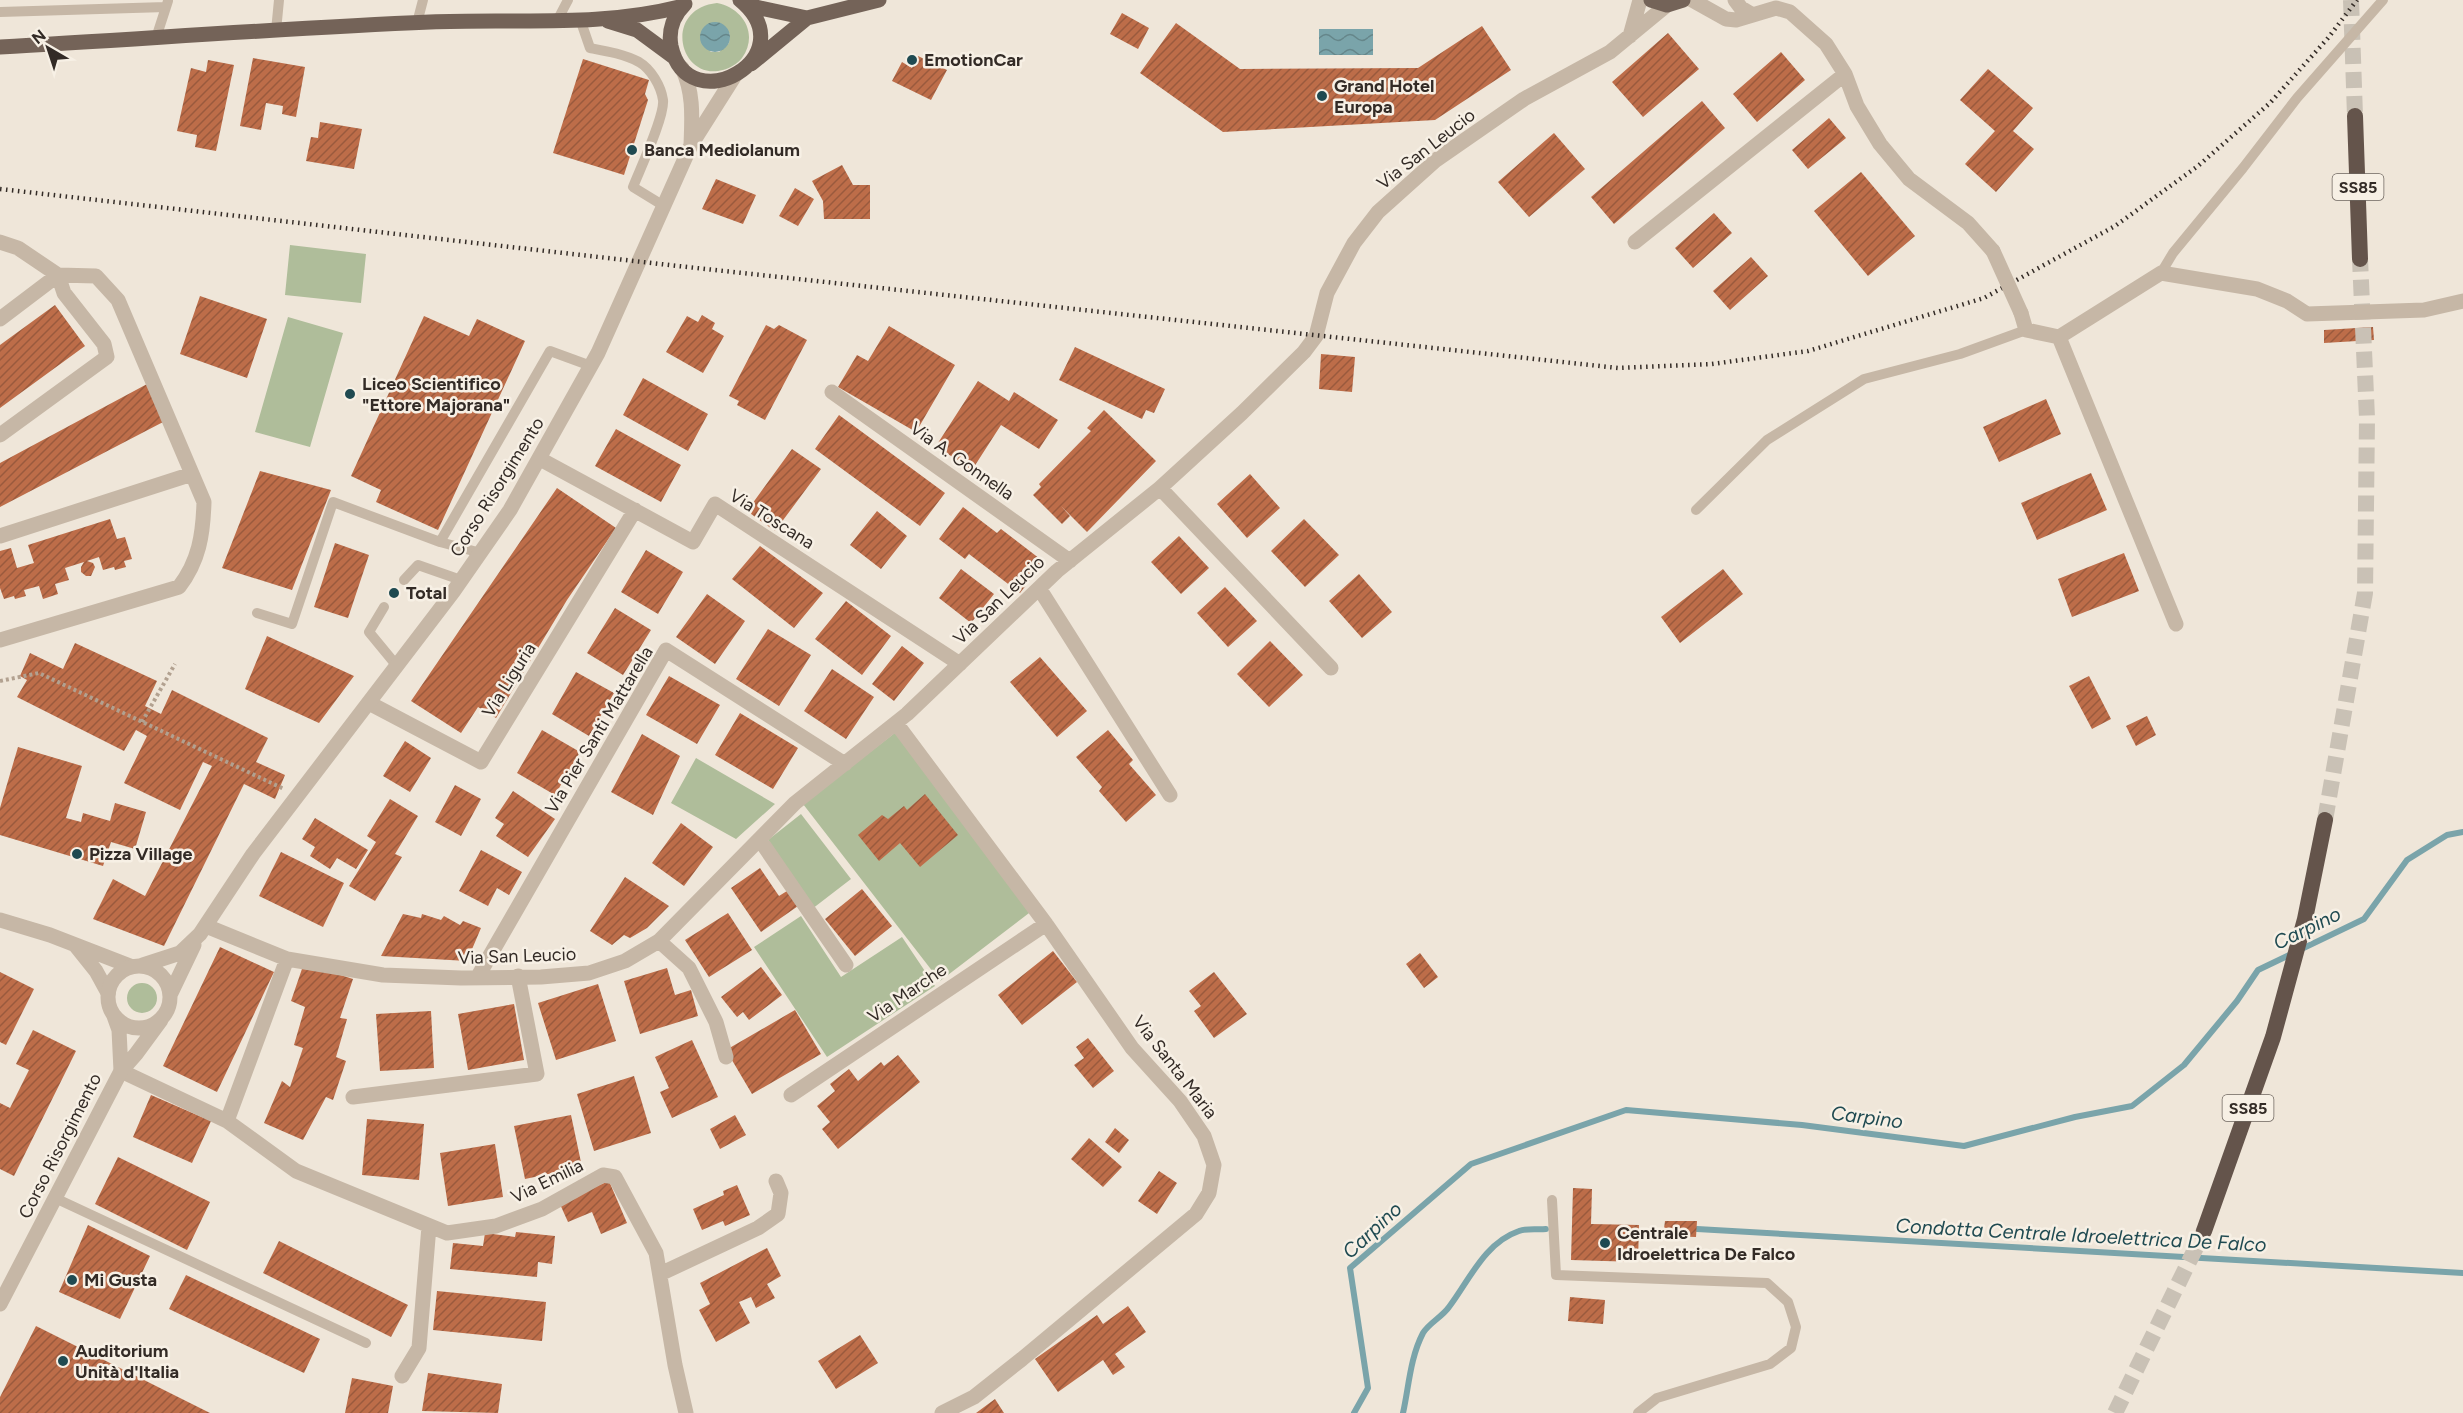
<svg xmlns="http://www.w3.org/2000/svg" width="2463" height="1413" viewBox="0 0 2463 1413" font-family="Figtree,sans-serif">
<defs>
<pattern id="water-waves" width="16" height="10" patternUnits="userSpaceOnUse" patternTransform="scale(1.5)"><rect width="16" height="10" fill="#7aa4aa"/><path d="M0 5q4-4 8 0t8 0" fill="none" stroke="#65868a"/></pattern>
<pattern id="building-hatch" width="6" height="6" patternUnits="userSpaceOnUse" patternTransform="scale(1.5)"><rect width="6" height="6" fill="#bd6d49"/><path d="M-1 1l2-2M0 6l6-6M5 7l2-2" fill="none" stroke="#9a5a3d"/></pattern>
</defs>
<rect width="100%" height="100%" fill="#efe6d9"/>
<path fill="#afbd9a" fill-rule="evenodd" d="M717 3C743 8 759 34 742 58 737 64 730 68 723 70 679 82 662 9 717 3ZM730 33 729 43 719 52H710Z
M290 245 366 254 361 303 285 295Z
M288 317 343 333 310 447 255 432Z
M896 732 1033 910 940 981 803 804Z
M696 758 775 804 736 839 671 803Z
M801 814 851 879 812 909 768 840Z
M801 916 841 977 902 937 935 986 827 1057 754 947Z
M127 998a15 15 0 1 1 30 0a15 15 0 1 1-30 0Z"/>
<path fill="url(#water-waves)" d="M700 37a15 15 0 1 1 30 0a15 15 0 1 1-30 0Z
M1319 29H1373V55H1319Z"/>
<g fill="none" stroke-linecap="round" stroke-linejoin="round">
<path stroke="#7aa4aa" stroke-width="6" d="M1697 1229 2463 1273
M1354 1413 1368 1388 1350 1268 1471 1164 1626 1110 1802 1125 1964 1146 2075 1117 2132 1106 2184 1065 2237 1001 2258 970 2364 919 2407 860 2447 835 2463 832
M1403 1413C1409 1386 1410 1358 1423 1333 1429 1323 1442 1317 1449 1307 1469 1281 1484 1243 1519 1231 1527 1228 1538 1230 1546 1229"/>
</g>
<path fill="url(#building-hatch)" d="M1122 13 1149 28 1138 49 1110 34Z
M1176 23 1240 69 1418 68 1482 26 1511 70 1435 120 1223 132 1140 73Z
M1668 33 1699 69 1643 117 1612 82Z
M1781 52 1805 80 1757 122 1733 94Z
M918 56 947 70 931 100 892 81 902 62 912 68Z
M253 58 305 67 296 117 282 114 283 106 266 103 261 130 240 126Z
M583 59 649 80 645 94 648 100 624 175 553 153Z
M208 60 234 65 216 151 195 147 197 135 177 131 191 68 206 72Z
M1988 69 2033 108 2013 131 2034 149 1996 192 1965 164 1995 131 1960 100Z
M1702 101 1725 128 1614 224 1591 197Z
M1829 118 1846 138 1808 169 1792 150Z
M320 122 362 129 354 169 306 161 311 137 318 138Z
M1554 133 1585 169 1529 217 1498 182Z
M842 165 853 185H870V219H824L823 201 812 181Z
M1861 172 1915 236 1868 276 1814 211Z
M716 179 756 195 743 224 702 209Z
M795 188 814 199 798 226 779 216Z
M1714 213 1732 233 1693 268 1675 248Z
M1751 257 1768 276 1730 310 1713 291Z
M200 296 267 319 247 378 180 354Z
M55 305 85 346 0 408V345Z
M702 315 715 323 712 329 724 336 703 373 666 352 687 316 698 322Z
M424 316 469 336 477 319 525 341 438 530 376 502 381 490 351 476Z
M766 325 774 329 779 325 807 340 765 420 737 405 739 401 729 396Z
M889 326 955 365 916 432 838 387 857 355 868 361Z
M2373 327 2374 340 2324 343V330Z
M1075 347 1165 389 1154 413 1146 410 1142 419 1059 380Z
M1321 354 1355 357 1352 392 1319 389Z
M643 378 708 414 688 451 623 415Z
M978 381 1009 401 1014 392 1058 420 1039 449 1001 425 972 470 936 446Z
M149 383 165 421 0 507V463Z
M2046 399 2061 434 1999 462 1983 427Z
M1104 410 1156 461 1087 532 1061 506 1070 516 1062 524 1033 495 1041 487 1039 484 1091 431 1087 428Z
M839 415 945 493 920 526 815 449Z
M616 429 681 465 661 502 595 466Z
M792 449 821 469 775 531 747 511Z
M260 471 331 490 292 590 222 568Z
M2091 473 2107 510 2037 540 2021 503Z
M1250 474 1280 508 1247 538 1217 504Z
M557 488 616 528 567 600 496 718 478 707 461 733 411 701Z
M963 507 997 533 1001 529 1044 562 1020 593 969 554 965 559 939 539Z
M877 511 907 536 881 569 850 545Z
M110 519 117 539 125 537 132 559 124 561 126 567 115 570 114 567 103 570 99 557 87 561 93 563 95 567 91 576H86L81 572V567L84 562 65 568 69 580 55 584 58 594 43 599 39 586 24 590 26 596 15 599 14 596 4 599 0 588V551L11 548 17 568 34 563 28 545Z
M1304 519 1339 555 1305 587 1271 551Z
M1179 536 1209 568 1181 594 1151 562Z
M335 543 369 555 348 618 314 607Z
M760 546 823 593 794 628 732 579Z
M646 550 683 572 658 614 621 592Z
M2124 553 2139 591 2072 617 2058 579Z
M961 569 994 594 971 623 939 598Z
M1723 569 1743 594 1680 643 1661 617Z
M1359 574 1392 612 1362 638 1329 601Z
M1225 587 1257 621 1228 647 1197 613Z
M707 594 745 621 715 664 676 637Z
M846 601 891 636 862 675 815 639Z
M615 608 651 630 623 675 587 653Z
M768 629 811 655 779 706 736 679Z
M267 636 354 676 319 723 245 689Z
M1270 641 1303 675 1269 707 1237 674Z
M75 643 157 681 145 706 161 714 172 690 268 738 256 762 285 775 275 799 244 784 164 946 93 919 113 879 145 896 212 766 203 762 180 810 124 783 147 736 136 730 124 751 17 697 27 680 20 676 30 653 63 669Z
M902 646 924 663 894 701 872 684Z
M1040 657 1087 711 1057 737 1010 682Z
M832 669 874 697 846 739 804 711Z
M576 672 614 693 589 736 552 714Z
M669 676 720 705 697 744 646 715Z
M2089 676 2111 719 2092 729 2069 686Z
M740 713 798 748 773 789 715 755Z
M2147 716 2156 735 2136 746 2126 726Z
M542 730 580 752 555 795 517 773Z
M1108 730 1133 760 1129 764 1156 795 1126 822 1099 791 1102 787 1076 757Z
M642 734 680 756 653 815 611 792Z
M405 741 431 758 410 792 383 776Z
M18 747 82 766 66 818 81 822 83 813 110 821 115 803 146 812 135 849 111 842 103 866 0 835V808Z
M455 785 481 799 461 836 435 822Z
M513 791 555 819 528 857 496 836 504 824 495 818Z
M925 794 958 835 920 867 900 843 879 861 858 835 882 815 888 819 904 806 907 810Z
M390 799 418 816 395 854 402 857 375 901 349 886 376 842 367 836Z
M315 818 368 850 356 869 337 858 330 869 310 856 315 847 302 839Z
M681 823 713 847 684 886 652 863Z
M481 850 522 872 509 895 497 888 488 906 459 891Z
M281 852 344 883 323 927 259 896Z
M760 868 779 896 787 891 798 906 761 932 731 888Z
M625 877 669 906 647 928 630 938 624 935 612 945 590 931Z
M862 889 892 926 855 956 825 919Z
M728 913 752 950 709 977 685 940Z
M403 914 421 918 422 914 441 920 444 916 460 925 463 921 481 928 467 961 381 956Z
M220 947 274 972 217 1092 163 1066Z
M1053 951 1077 982 1022 1025 998 995Z
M1420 953 1438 977 1424 988 1406 964Z
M304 963 353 979 340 1018 347 1019 336 1057 346 1061 333 1100 326 1097 303 1140 264 1123 282 1081 290 1087 303 1048 294 1045 305 1007 291 1001Z
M761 967 782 995 749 1020 743 1012 737 1017 721 997Z
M667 968 675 995 691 990 698 1016 640 1034 624 981Z
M0 972 34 989 6 1045 0 1042Z
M1214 972 1247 1014 1214 1038 1194 1011 1201 1006 1189 991Z
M598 984 616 1041 556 1060 538 1003Z
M514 1004 524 1060 468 1070 458 1014Z
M795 1010 821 1054 752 1094 726 1050Z
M431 1011 434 1068 380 1071 376 1014Z
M33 1030 76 1051 14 1176 0 1169V1103L10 1108 29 1070 16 1064Z
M1088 1038 1114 1071 1093 1088 1074 1065 1084 1058 1076 1047Z
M692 1040 718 1097 672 1118 660 1092 669 1088 655 1057Z
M898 1055 920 1082 838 1149 822 1129 830 1122 817 1106 835 1091 830 1084 849 1069 858 1081 881 1062 884 1066Z
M634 1076 651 1133 594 1151 577 1094Z
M151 1095 211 1121 192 1163 133 1137Z
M571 1115 582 1167 525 1179 514 1126Z
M735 1115 746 1135 720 1149 710 1129Z
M367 1119 424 1124 419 1180 362 1175Z
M1115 1128 1129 1140 1119 1153 1105 1142Z
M1089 1138 1122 1167 1103 1187 1071 1159Z
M495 1144 503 1197 448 1206 440 1153Z
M118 1157 210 1202 187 1250 95 1204Z
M1159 1171 1177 1183 1157 1214 1138 1201Z
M609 1181 627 1223 601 1234 592 1212 568 1222 559 1202Z
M737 1185 750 1215 725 1226 723 1221 702 1230 693 1209 724 1195 723 1191Z
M1573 1188 1592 1189 1591 1224 1639 1225 1638 1262 1571 1260Z
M1665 1221H1697L1696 1237 1663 1236Z
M88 1225 150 1256 120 1319 59 1292Z
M516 1232 555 1236 552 1264 538 1262 537 1277 450 1269 453 1243 483 1246 485 1233 515 1237Z
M279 1241 408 1305 391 1337 263 1273Z
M767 1248 781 1276 767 1284 775 1298 756 1308 751 1297 739 1302 750 1323 716 1342 699 1310 710 1304 700 1283Z
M186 1275 320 1339 304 1373 169 1309Z
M437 1291 546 1302 542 1341 433 1330Z
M1570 1297 1605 1300 1603 1324 1568 1321Z
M1128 1306 1146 1332 1115 1354 1125 1367 1113 1375 1103 1360 1058 1392 1035 1359 1097 1315 1103 1324Z
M36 1326 210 1413H0V1397Z
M860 1335 878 1363 836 1389 818 1361Z
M428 1373 502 1384 498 1413 422 1411Z
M352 1378 393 1386 388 1413H345Z
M995 1399 1004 1413H976Z"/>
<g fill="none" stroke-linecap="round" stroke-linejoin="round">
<path stroke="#c9c1b5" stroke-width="16" stroke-dasharray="16 8" stroke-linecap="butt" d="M2351 0 2355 116
M2325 820 2365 593 2367 418 2360 259
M2115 1413 2204 1231"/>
<path stroke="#b2a190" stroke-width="4" stroke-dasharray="3 3" stroke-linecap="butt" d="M0 681 39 673 284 789
M142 722 175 664"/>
<path stroke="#c6b7a6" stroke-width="10" d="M0 12 166 7
M558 19 568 0
M580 19 590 48C606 51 624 54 639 62 651 69 661 86 663 100 665 116 640 169 633 187L664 206
M417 23 423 0
M276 31 279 0
M156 38 168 1
M2161 273 2173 253 2243 168 2297 98 2383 0
M1696 510 1767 440 1864 379 1960 354 2026 330
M481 553 440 542 550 351 591 366
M404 580 418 565 461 580
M384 607 369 632 397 666
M257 613 292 624 333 502 440 542
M55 1198 366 1343
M1552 1200 1556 1275 1767 1283 1788 1302 1796 1327 1791 1348 1770 1364 1657 1398 1638 1413"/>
<path stroke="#c6b7a6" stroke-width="15" d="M1692 0 1726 19 1736 20 1776 8 1790 12 1826 44 1845 74 1857 106 1880 144 1909 179 1968 223 1993 251
M1735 0 1741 8 1751 14
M1630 36 1640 0
M0 242 18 248 58 275 96 276 118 300 204 502C203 535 199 561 179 587L0 640
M1635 242 1845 74
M2021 313 2026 330 2059 337 2161 273 2257 289 2287 301 2307 314 2424 310 2463 301
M0 319 58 275 64 293 104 344 107 357 0 435
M2059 337 2176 624
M832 392 1070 561
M540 459 693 542 715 504 960 664
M1160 488 1331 668
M0 536 192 474
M1039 588 1170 795
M369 703 481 762 635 510
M896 723 1046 924 1132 1048 1180 1101 1204 1136 1214 1165 1209 1193 1196 1214 1022 1359 974 1397 942 1413
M760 840 846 965
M0 920 50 935 130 966
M206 926 287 959 383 975 461 978 541 977 589 973 625 961 659 941 795 803 907 714 1057 571 1160 488 1242 413 1304 352 1316 336 1327 293 1354 243 1378 212 1436 160 1524 99 1610 52 1667 5
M659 941 689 968 716 1022 726 1057
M76 946 96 971 108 993
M477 978 666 650 845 764
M121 1071 227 1121 296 1171 447 1233 496 1226 542 1209 603 1175 615 1177 656 1253 675 1365 686 1413
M791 1095 1046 924
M353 1097 537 1074 518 976
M227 1121 287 959
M660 1274 758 1228 778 1214 781 1193 776 1181
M402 1376 419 1348 429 1226"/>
<path stroke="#c6b7a6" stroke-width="15" d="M682 68C694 93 692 118 691 145
M143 965 180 953 200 934 253 854 453 592 510 510 598 353 691 145 734 77
M108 997a31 31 0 1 1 62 0a31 31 0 1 1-62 0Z
M171 993 194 945
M114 1016 119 1030 121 1071
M0 1304 121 1071 136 1054 161 1020"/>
<path stroke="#746358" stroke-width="15" d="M1651 0 1667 5 1683 0
M685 4C674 15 668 30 671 46 688 124 808 56 740 0
M746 5 807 18 879 0
M608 21 637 30 675 58
M0 47C143 39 287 28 430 22 514 18 601 28 683 6
M751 64 807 18"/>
<path stroke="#64544b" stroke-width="16" d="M2355 116 2360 259
M2204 1231 2273 1037 2305 919 2325 820"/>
<path stroke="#332b26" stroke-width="4.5" stroke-dasharray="1.5 4.5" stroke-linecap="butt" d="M0 189 678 266 1618 368 1712 364 1808 351 1984 298 2115 226 2198 166 2270 103 2328 38 2357 0"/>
<path stroke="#c6b7a6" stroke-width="15" d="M1993 251 2021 313"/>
</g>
<g fill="#1f4a51" stroke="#f7f0e5" stroke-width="2">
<circle cx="912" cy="60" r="6"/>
<circle cx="1322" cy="96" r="6"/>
<circle cx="632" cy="150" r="6"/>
<circle cx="350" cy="394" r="6"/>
<circle cx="394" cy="593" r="6"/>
<circle cx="77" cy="854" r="6"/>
<circle cx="1605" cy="1243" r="6"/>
<circle cx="72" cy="1280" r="6"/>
<circle cx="63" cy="1361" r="6"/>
</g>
<g text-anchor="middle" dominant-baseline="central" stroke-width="5" stroke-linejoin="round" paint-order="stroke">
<g fill="#f7f0e5" stroke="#6e665f" stroke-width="1.5">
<rect x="2332.5" y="174" width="51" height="26" rx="4.5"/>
<rect x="2222.5" y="1095" width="51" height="26" rx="4.5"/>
</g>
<g font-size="16" font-weight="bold" fill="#332b26">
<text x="2358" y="187">SS85</text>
<text x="2248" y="1108">SS85</text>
</g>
<g font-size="18" font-weight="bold" fill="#332b26" stroke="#f7f0e5" text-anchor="start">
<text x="924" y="60">EmotionCar</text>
<text x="1334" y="86">Grand Hotel<tspan x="1334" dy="21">Europa</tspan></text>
<text x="644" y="150">Banca Mediolanum</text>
<text x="362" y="384">Liceo Scientifico<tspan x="362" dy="21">"Ettore Majorana"</tspan></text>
<text x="406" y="593">Total</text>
<text x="89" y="854">Pizza Village</text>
<text x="1617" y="1233">Centrale<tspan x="1617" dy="21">Idroelettrica De Falco</tspan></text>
<text x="84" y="1280">Mi Gusta</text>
<text x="75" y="1351">Auditorium<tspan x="75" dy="21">Unità d'Italia</tspan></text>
</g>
<g font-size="18" fill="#332b26" stroke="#f7f0e5">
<text transform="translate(1426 149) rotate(-38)">Via San Leucio</text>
<text transform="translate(962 461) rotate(35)">Via A. Gonnella</text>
<text transform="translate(497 487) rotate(-58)">Corso Risorgimento</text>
<text transform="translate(772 519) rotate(32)">Via Toscana</text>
<text transform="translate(999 600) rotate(-44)">Via San Leucio</text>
<text transform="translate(509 680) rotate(-58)">Via Liguria</text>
<text transform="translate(599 730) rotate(-59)">Via Pier Santi Mattarella</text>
<text transform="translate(517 956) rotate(-2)">Via San Leucio</text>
<text transform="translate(907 993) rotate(-34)">Via Marche</text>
<text transform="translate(1175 1067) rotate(52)">Via Santa Maria</text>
<text transform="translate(60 1146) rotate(-63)">Corso Risorgimento</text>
<text transform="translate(547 1181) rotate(-26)">Via Emilia</text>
</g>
<g font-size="20" font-style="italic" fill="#1f4a51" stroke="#f7f0e5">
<text transform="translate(2307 928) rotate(-26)">Carpino</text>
<text transform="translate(1867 1117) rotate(7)">Carpino</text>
<text transform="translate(1372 1230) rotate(-43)">Carpino</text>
<text transform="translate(2081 1235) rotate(3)">Condotta Centrale Idroelettrica De Falco</text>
</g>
</g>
<g transform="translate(48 48) rotate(321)" stroke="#f7f0e5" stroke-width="4.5" paint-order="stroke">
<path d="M0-4.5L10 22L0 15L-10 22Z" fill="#332b26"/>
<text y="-9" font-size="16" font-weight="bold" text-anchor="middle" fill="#332b26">N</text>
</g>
</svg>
